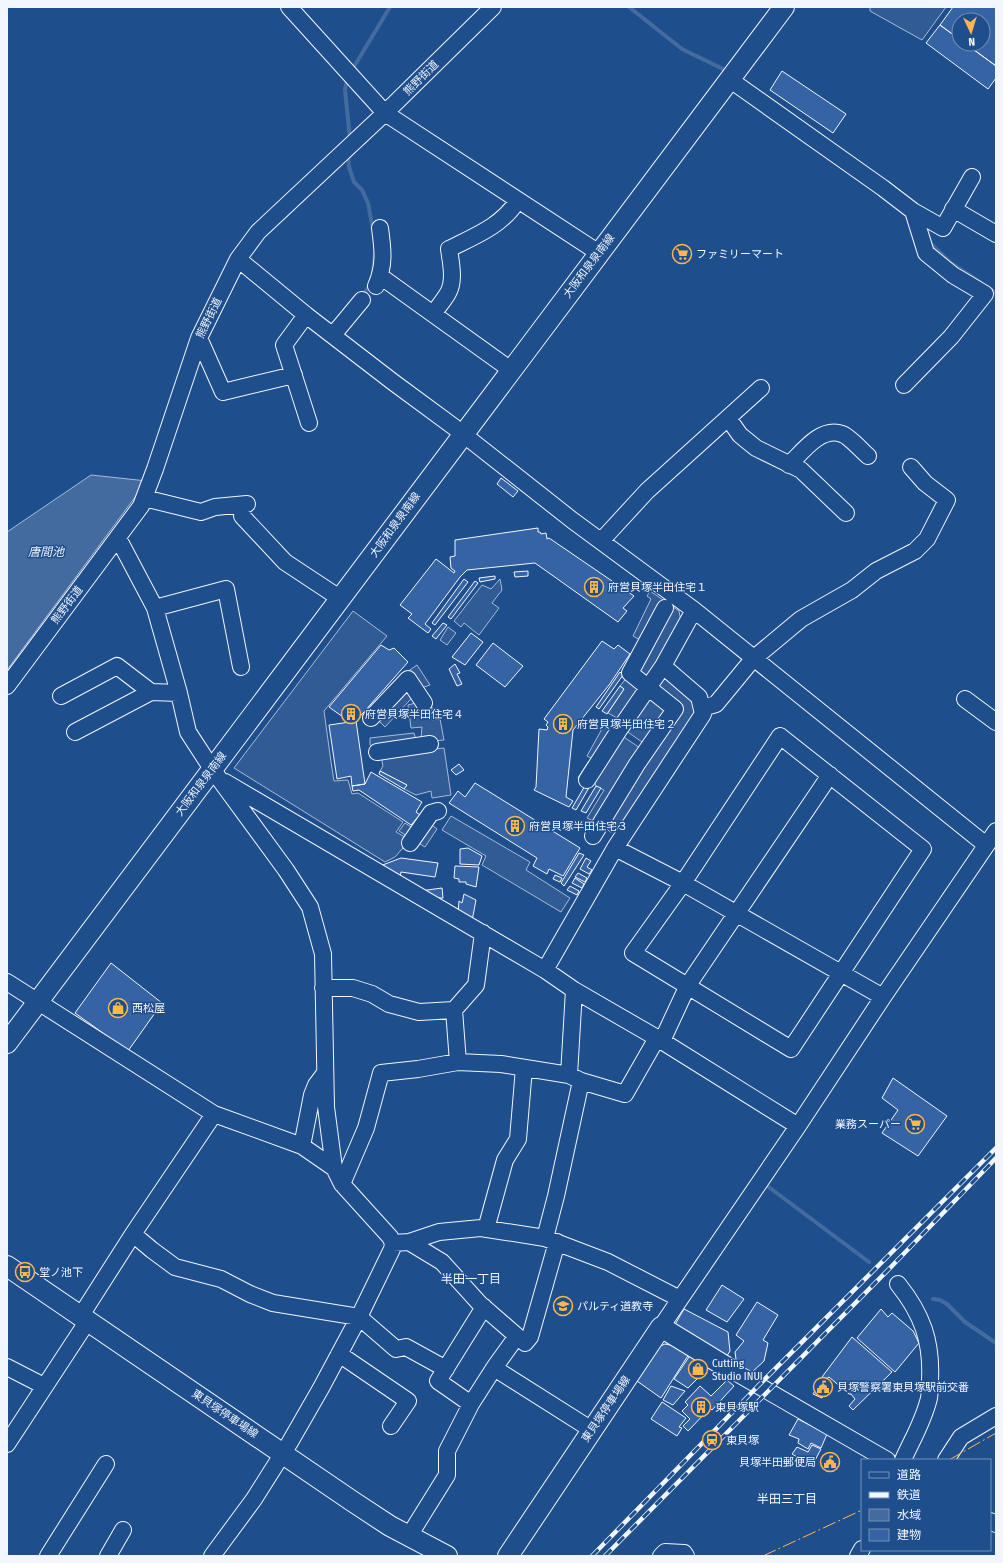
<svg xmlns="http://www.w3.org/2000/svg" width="1003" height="1563" viewBox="0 0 1003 1563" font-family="'Fira Sans Condensed','Noto Sans JP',sans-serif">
<rect width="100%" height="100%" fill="#1f4e8c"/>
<path fill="#305b95" stroke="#a8bbd7" d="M870 7H946L922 40 870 11Z
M500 579 502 590 492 603 499 608 479 635 464 623 461 627 454 621 482 585 491 589Z
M650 591 679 611 681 621 647 678 635 671 642 641 633 636 651 599 647 596Z
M353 611 387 636 324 711 331 762 334 781 348 780 352 794 358 793 403 822 396 832 410 840 395 857 385 862 234 768Z
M448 627 456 633 447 645 440 640Z
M417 665 430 685 421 688 385 727 369 711 407 672Z
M628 676 657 686 663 679 669 678 695 701V715L618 831 610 832 604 826 587 818 604 790 596 786 593 778V759L587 756 603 727 618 733 640 748 642 742 622 728 626 723 608 713 624 689 620 686Z
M416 703 432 707V720L440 719 444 740 433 741 435 749 444 748 451 795 432 798 431 791 416 795 404 789 407 785 380 771 383 766 380 751 370 745V738L414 733 416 740 421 738 422 727 411 728 408 705Z
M451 816 530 862 526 870 570 898 561 912 482 865 486 856 442 830Z
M422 818 437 829 425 847 399 831 405 823 414 829Z"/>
<path fill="#446ba0" stroke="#a8bbd7" d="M91 475 147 481 7 670V532Z"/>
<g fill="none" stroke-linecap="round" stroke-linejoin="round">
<path stroke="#446ba0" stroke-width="4" d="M629 7 682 49 723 69
M352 70 390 7
M347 80 345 90 350 139
M348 153 349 167 354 182 362 190 368 203 373 230
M929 242 951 263 980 282
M373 272 375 253
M987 287 996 293
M362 297 370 284
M766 1185 869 1262
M933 1299 940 1300 947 1304 965 1322 996 1343"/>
</g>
<path fill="#3563a3" stroke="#f2f6ff" d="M953 7H996V66L966 44H983V20H959V39L940 25Z
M940 25 959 39V44H966L996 66V78L988 89 926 43Z
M782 71 846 114 833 133 770 90Z
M501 478 518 491 513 497 497 484Z
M538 528V532H540L541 534 546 533 547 539 549 538 634 596 623 608 627 611 618 622 535 563 467 570 460 577 425 624 431 629 428 633 408 618 412 614 400 605 436 559 454 573 455 571 451 568 450 557 455 556V540Z
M528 571V576L515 577 514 572Z
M495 576V579L480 582 479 578Z
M464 579 468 582 435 625 432 623Z
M475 581 478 583 451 619 448 617Z
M443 623 447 625 436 639 432 636Z
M471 633 483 642 465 665 452 657Z
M602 641 614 649 618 645 630 654 609 685 573 730 566 797 573 801 569 807 534 790 536 787 539 729 547 730 548 727 546 725 548 722 544 719Z
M493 643 523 666 505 687 476 665Z
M381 645 389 650 394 648 408 662 356 721 365 784 352 786 351 776 337 779 329 725 350 722 329 707Z
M455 664 460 673 457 674 462 684 457 686 449 669Z
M620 672 623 675 599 709 596 707Z
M620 686 624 689 607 714 602 711Z
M589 761 592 763 581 780 578 778Z
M459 764 464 770 456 775 451 770Z
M380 771 407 785 404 789 379 774Z
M371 772 422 802 416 812 420 815 411 825 359 790 353 791 352 786 365 784Z
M475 783 580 848 563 876 549 869 547 874 533 866 537 858 449 803 458 791 465 797Z
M586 784 590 786 576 810 572 808Z
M596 786 601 788 586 813 581 811Z
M468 848 482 856 479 865 460 864V849Z
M579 853 584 855 564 886 561 883Z
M401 858 438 863 435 877 401 872 400 877 380 866Z
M586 858 591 861 587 867 592 870 589 874 580 869Z
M455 866 479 867 476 887 466 884V882H459V879L454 878Z
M578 873 587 878 585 882 575 877Z
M555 875 562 878 560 882 553 879Z
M575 878 584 884 582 888 572 883Z
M570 886 579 891 577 895 567 890Z
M442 888 443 898H433L420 891Z
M464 894 476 900 472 921 458 914 459 901 462 903Z
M111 963 162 1003 128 1051 75 1013Z
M893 1078 947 1116 918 1156 882 1133 898 1110 882 1098Z
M722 1285 744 1299 727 1322 706 1310Z
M757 1302 778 1315 763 1340 768 1343 764 1361 750 1374 737 1366 735 1352 744 1341 736 1335Z
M684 1309 728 1332 730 1351 725 1359 673 1328Z
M881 1309 888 1317 892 1313 913 1331 919 1343 895 1372 857 1338Z
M852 1337 892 1372 853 1410 849 1406 855 1399 851 1394H849L829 1377 826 1379 822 1377Z
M665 1344 676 1346 689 1354 661 1398 637 1381 658 1347Z
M691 1354 707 1365 698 1378 688 1388 674 1379Z
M727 1380 734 1386 712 1410 710 1408 688 1431 683 1426 690 1419 682 1411 688 1405 685 1402 700 1386 711 1396Z
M822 1380 831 1384 822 1398 813 1394Z
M671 1386 685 1391 673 1405 663 1400Z
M662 1402 686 1418 679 1427 682 1428 677 1436 651 1419Z
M798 1419 827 1434 821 1448 811 1443 808 1449 798 1443 799 1439 789 1435Z
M812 1445 821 1449 812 1466 792 1454 797 1447 808 1452Z"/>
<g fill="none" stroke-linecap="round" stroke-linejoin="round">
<g stroke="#f2f6ff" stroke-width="18">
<path id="minor" d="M289 7 385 113 599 253
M729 79 883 188 913 211 926 253 953 275 985 294 951 337 904 385
M953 209 996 234
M913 211 943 228 972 177
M238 259 306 315 393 382 454 427 572 520 694 610 986 845
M380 276 511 370
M376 286C385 265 383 250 380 228
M433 314C438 307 444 300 448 293 455 281 451 263 449 249 475 236 502 226 518 200
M306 315 284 345 309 423
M333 335 362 300
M199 338 223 392 294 375
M728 418 740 435 756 448 801 470 846 513
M789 465C802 452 821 426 842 434 849 436 862 451 868 456
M144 498 201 512 215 507 247 504
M242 516 285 562 341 599
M118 538 155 608 179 693 188 732 212 769 286 870 310 907 323 954 326 1107 334 1168 342 1184 390 1237 393 1243 392 1249 359 1317 321 1388 290 1442 254 1499 212 1556
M601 541 647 491 761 388
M155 608 226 589 241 667
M7 686 141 506 155 469 199 338 238 259 258 232 385 113 493 7
M61 696 117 666 151 692 179 693
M965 699 996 722
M702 708 716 704 753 659 801 619 852 590 876 571 915 551 927 539 947 500 925 483 911 467
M371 718 408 679 424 703
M75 732 151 692
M780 736 923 849 791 1049 633 953 683 883Z
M377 752 430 744
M587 780 619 730 663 666
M225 782 545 970 574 990 657 1038 798 1126
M593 836 637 764 675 709 630 673 665 608
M410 843 431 813 438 811
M615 848 683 883 883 997
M545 970 615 848 703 714 699 697 663 666 694 610
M7 982 214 1114 302 1146 334 1168
M323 988H353L372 994 389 1004 419 1012 454 1010 476 985 483 933
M454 1010 458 1062
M662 1041 688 985 830 775
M569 1075 574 990
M302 1146 312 1095 316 1085 325 1073
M342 1184 366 1128 381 1073 418 1069 458 1062 501 1064 569 1075 581 1081 625 1094 657 1038
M486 1229 505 1160 518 1139 524 1068
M133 1234 152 1250 175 1267 221 1279 250 1294 273 1303 359 1317 396 1349 406 1347 446 1369
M545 1238 556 1196 581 1081
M409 1242 442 1262 480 1304 525 1343 530 1337 557 1242
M393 1243 409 1242 439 1232 481 1228 545 1238 608 1262 680 1299
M898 1284C922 1314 932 1341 930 1380 930 1386 930 1392 929 1398 924 1420 912 1440 903 1460
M80 1317 133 1234 214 1114
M661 1327 798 1126 883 997 996 831
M339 1354 408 1401 391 1426
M7 1367 44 1386
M494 1368 592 1430
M728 1368 887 1460
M471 1404 438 1381 484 1307
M7 1444 87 1322
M946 1460 961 1437 996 1416
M990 1521 996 1524
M409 1536 447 1475V1451L471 1404 494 1368 517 1336
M48 1556 106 1464
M108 1556 123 1530
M661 1556 665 1552 684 1553 686 1556
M858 1556 862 1549"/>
</g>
<g stroke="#f2f6ff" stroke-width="22">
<path id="major" d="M7 1043 784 7
M7 1266 352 1501 390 1526 447 1556
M508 1556 661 1327 728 1368"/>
</g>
<use href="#minor" stroke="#1f4e8c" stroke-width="16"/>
<use href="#major" stroke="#1f4e8c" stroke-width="20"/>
<g stroke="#f2f6ff" stroke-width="4.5">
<path id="rail" d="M592 1556 758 1386 996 1148
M605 1556 891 1267 996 1158"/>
</g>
<use href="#rail" stroke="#1f4e8c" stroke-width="3" stroke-dasharray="9" stroke-linecap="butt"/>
<path stroke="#ffb74d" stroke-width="1" stroke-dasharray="14 3 2 3" stroke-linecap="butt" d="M949 1460 996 1433
M763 1556 862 1510"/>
</g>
<defs>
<g id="supermarket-ring" transform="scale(1)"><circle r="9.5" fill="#1f4e8c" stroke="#ffb74d" stroke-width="1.5"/><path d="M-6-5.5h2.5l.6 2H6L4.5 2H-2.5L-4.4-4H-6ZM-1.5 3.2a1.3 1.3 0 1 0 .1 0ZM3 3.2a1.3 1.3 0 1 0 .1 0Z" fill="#ffb74d"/></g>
<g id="building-ring" transform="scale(1)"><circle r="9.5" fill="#1f4e8c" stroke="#ffb74d" stroke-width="1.5"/><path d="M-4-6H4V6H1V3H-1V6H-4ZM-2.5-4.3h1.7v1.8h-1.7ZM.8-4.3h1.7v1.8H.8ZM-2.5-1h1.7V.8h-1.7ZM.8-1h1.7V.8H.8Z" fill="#ffb74d"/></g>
<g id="shop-ring" transform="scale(1)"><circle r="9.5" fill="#1f4e8c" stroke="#ffb74d" stroke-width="1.5"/><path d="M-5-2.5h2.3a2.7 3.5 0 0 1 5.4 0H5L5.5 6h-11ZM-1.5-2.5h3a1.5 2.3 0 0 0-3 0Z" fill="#ffb74d"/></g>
<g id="bus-ring" transform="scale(1)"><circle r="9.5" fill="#1f4e8c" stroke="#ffb74d" stroke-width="1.5"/><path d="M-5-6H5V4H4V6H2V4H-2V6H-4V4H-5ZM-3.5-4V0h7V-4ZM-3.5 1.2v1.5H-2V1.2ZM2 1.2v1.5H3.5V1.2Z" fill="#ffb74d"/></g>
<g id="school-ring" transform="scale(1)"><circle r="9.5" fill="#1f4e8c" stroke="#ffb74d" stroke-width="1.5"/><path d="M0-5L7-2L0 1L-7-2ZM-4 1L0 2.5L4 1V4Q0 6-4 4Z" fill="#ffb74d"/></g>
<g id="civic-ring" transform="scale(1)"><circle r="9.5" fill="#1f4e8c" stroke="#ffb74d" stroke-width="1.5"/><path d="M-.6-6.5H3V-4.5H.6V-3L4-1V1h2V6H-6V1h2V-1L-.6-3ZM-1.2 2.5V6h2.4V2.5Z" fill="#ffb74d"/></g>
<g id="station-ring" transform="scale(1)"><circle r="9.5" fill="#1f4e8c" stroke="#ffb74d" stroke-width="1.5"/><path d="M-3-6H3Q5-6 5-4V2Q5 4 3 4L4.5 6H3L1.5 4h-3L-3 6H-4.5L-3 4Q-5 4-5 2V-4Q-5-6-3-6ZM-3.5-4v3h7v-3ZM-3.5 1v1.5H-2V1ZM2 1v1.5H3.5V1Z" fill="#ffb74d"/></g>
</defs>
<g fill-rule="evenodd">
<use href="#supermarket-ring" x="682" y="254"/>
<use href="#building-ring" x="594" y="587"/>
<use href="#building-ring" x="351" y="714"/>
<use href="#building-ring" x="563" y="724"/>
<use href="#building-ring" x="515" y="826"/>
<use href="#shop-ring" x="118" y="1008"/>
<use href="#supermarket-ring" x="915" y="1124"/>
<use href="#bus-ring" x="25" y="1272"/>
<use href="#school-ring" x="563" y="1306"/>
<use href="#shop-ring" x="698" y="1369"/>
<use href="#civic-ring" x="823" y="1387"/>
<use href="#building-ring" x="701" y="1407"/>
<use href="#station-ring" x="712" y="1440"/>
<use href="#civic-ring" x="830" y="1462"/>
</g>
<g text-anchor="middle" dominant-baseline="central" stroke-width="3" stroke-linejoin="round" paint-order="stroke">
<g font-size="11" fill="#f2f6ff" stroke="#1f4e8c">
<text transform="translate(421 78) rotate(-45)">熊野街道</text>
<text transform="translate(589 266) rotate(-53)">大阪和泉泉南線</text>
<text transform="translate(209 318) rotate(-64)">熊野街道</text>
<text transform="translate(395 525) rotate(-54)">大阪和泉泉南線</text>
<text transform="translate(67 605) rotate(-53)">熊野街道</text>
<text transform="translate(201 784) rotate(-53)">大阪和泉泉南線</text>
<text transform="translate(606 1409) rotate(-56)">東貝塚停車場線</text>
<text transform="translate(225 1414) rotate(34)">東貝塚停車場線</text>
</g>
<g font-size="11" fill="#f2f6ff" stroke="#1f4e8c" text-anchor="start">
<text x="696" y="254">ファミリーマート</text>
<text x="608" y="587">府営貝塚半田住宅１</text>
<text x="365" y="714">府営貝塚半田住宅４</text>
<text x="577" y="724">府営貝塚半田住宅２</text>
<text x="529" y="826">府営貝塚半田住宅３</text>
<text x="132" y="1008">西松屋</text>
<text x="901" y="1124" text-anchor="end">業務スーパー</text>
<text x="39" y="1272">堂ノ池下</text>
<text x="577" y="1306">パルティ道教寺</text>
<text x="712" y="1363">Cutting<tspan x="712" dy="13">Studio INUI</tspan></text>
<text x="837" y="1387">貝塚警察署東貝塚駅前交番</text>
<text x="715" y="1407">東貝塚駅</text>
<text x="726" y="1440">東貝塚</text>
<text x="816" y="1462" text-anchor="end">貝塚半田郵便局</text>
</g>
<g font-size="12" font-style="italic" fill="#f2f6ff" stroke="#1f4e8c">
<text x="46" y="552">唐間池</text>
</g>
<g font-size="12" fill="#f2f6ff" stroke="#1f4e8c">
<text x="471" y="1279">半田一丁目</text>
<text x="787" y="1499">半田三丁目</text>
</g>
</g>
<rect width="1003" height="1563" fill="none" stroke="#f2f6ff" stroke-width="16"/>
<rect x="861" y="1459" width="130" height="92" fill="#1f4e8c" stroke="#7391ba"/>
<rect x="869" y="1472" width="20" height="6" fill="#1f4e8c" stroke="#7391ba"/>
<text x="897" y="1479" font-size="12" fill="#f2f6ff">道路</text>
<rect x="869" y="1492" width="20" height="6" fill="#f2f6ff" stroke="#7391ba"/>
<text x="897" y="1499" font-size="12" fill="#f2f6ff">鉄道</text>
<rect x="869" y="1509" width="20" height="12" fill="#446ba0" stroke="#7391ba"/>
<text x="897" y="1519" font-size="12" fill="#f2f6ff">水域</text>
<rect x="869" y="1529" width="20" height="12" fill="#3563a3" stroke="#7391ba"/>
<text x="897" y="1539" font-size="12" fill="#f2f6ff">建物</text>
<g transform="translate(971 32) rotate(176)"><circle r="19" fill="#1f4e8c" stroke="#7391ba"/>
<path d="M0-3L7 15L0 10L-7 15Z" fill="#ffb74d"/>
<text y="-6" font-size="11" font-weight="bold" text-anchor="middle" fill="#f2f6ff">N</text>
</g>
</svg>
